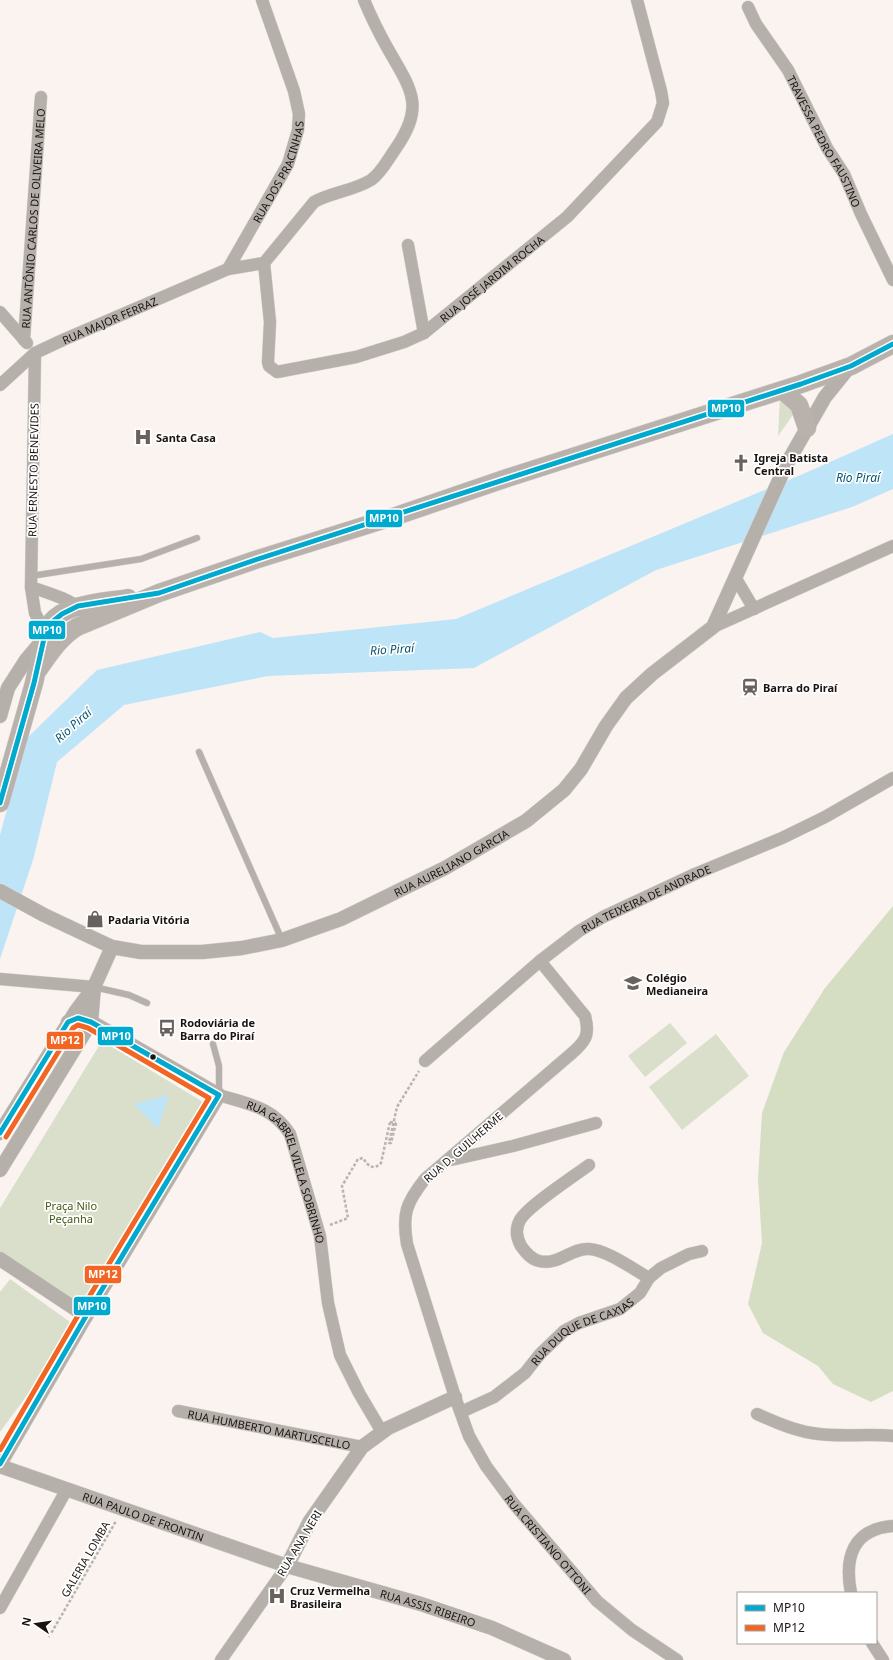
<svg xmlns="http://www.w3.org/2000/svg" width="893" height="1660" viewBox="0 0 893 1660" font-family="'Noto Sans',sans-serif">
<rect width="100%" height="100%" fill="#faf3f0"/>
<path fill="#dadfcb" d="M780 395 795 412 778 436Z
M670 1023 687 1043 645 1077 628 1056Z
M716 1034 749 1076 682 1130 649 1087Z
M102 1041 208 1105 83 1311 0 1252V1208Z
M10 1279 77 1327 0 1432V1292Z"/>
<path fill="#d5dec2" d="M893 906V1391L871 1402 833 1384 818 1366 763 1333 748 1304 762 1243 758 1179 762 1113 784 1052 825 988Z"/>
<path fill="#bee4f8" d="M893 434V489L852 507 656 570 474 668 268 676 124 705 57 762 33 860 0 959V835L26 739 97 670 260 632 273 638 456 619 803 474Z
M169 1095 158 1129 134 1104Z"/>
<g fill="none" stroke-linecap="round" stroke-linejoin="round">
<g stroke="#d5d0cd" stroke-width="7">
<path id="service" d="M31 576 141 559 197 538
M199 752 282 940
M94 987 129 995 147 1003
M213 1044 219 1066V1095"/>
</g>
<g stroke="#d5d0cd" stroke-width="13">
<g id="minor">
<path id="s1" d="M748 7 756 24 788 70 827 148 844 174 861 214 893 280"/>
<path d="M408 245 424 333"/>
<path id="s2" d="M264 263 270 322 268 362 269 366 277 372 356 357 404 342 424 333 567 217 657 122 663 103 661 91 637 0"/>
<path id="s3" d="M228 269 288 164 298 130 299 114 294 91 262 0"/>
<path d="M0 312 27 343"/>
<path id="s4" d="M24 340 41 97"/>
<path d="M35 353 31 587 35 613 47 637"/>
<path id="s5" d="M0 385 35 353 65 339 228 269 264 263 314 202C332 192 353 191 371 180 381 173 387 161 394 151 425 107 413 92 388 49 379 33 371 17 364 0"/>
<path d="M735 577 754 609"/>
<path d="M31 587C45 592 71 599 81 610"/>
<path d="M713 627 893 546"/>
<path id="s6" d="M540 961 585 1016C590 1035 586 1041 571 1054L425 1179C406 1203 402 1214 407 1244L455 1397 469 1436 486 1466 514 1504 597 1601 632 1630 677 1660"/>
<path d="M0 979 94 987"/>
<path id="s7" d="M425 1061 540 961 579 931 603 917 695 874 782 838 825 817 893 778"/>
<path id="s8" d="M219 1095C248 1104 273 1107 290 1134L320 1236 328 1303 340 1355 359 1393 382 1432"/>
<path d="M451 1160 513 1146 596 1123"/>
<path d="M589 1165C573 1177 528 1206 520 1220 515 1229 516 1237 521 1246 526 1253 531 1259 539 1261 558 1266 571 1248 589 1249 607 1250 633 1269 649 1278"/>
<path id="s9" d="M178 1411 362 1447"/>
<path id="s10" d="M461 1412 494 1397 525 1373 540 1354 564 1331 579 1323 620 1309 640 1293 649 1278 661 1268 689 1254 702 1251"/>
<path d="M757 1414C775 1422 793 1430 812 1433 839 1438 866 1433 893 1436"/>
<path d="M851 1593C844 1557 853 1529 893 1526"/>
<path d="M0 1608 67 1489"/>
<path d="M872 1643 883 1660"/>
<path d="M221 1660 287 1566"/>
</g>
</g>
<g stroke="#d5d0cd" stroke-width="15">
<g id="tertiary">
<path d="M0 716 8 688 26 660 42 641"/>
<path id="s11" d="M0 891 44 915 112 947 141 952H202L242 948 282 940 341 919 445 868 526 821 564 790 581 769 606 726 626 698 652 674 713 627 786 465 825 397 850 366"/>
<path d="M0 1133 76 1011 94 987 112 947"/>
<path d="M0 1170 91 1022 94 987"/>
<path d="M0 1259 86 1316"/>
<path d="M0 1464 86 1316 219 1095 86 1019 78 1018 68 1022"/>
<path id="s12" d="M0 1466 287 1566 421 1604 492 1628 564 1660"/>
<path d="M287 1566 310 1521 362 1447 388 1428 455 1397"/>
</g>
</g>
<g stroke="#d5d0cd" stroke-width="19">
<path id="primary" d="M782 390 799 405 807 428
M36 673C49 655 59 638 77 627L159 593 255 560 399 515 507 478 801 384 851 366 893 344
M0 803C11 763 23 723 34 683 39 664 39 638 51 622 66 603 106 602 128 598"/>
</g>
<path stroke="#b9b4af" stroke-width="2.5" stroke-dasharray="3 2" stroke-linecap="butt" d="M396 1123 391 1143H389L397 1107 419 1071
M330 1225 348 1218 342 1186 358 1159 363 1158C368 1166 373 1171 381 1163L390 1122
M49 1637 116 1521"/>
<use href="#service" stroke="#b5b0aa" stroke-width="6"/>
<use href="#minor" stroke="#b5b0aa" stroke-width="12"/>
<use href="#tertiary" stroke="#b5b0aa" stroke-width="14"/>
<use href="#primary" stroke="#b9b2ac" stroke-width="18"/>
<path stroke="#b9b4af" stroke-width="2.5" stroke-dasharray="3 2" stroke-linecap="butt" d="M390 1122 396 1123"/>
<g stroke="#fff" stroke-width="8">
<path id="bus-1" d="M0 803 34 683 45 634 52 622 62 614 78 606 159 593 255 560 801 384 851 366 893 344
M0 1133 68 1022 78 1018 91 1022 219 1095 86 1316 0 1464"/>
</g>
<g stroke="#fff" stroke-width="8">
<path id="bus-2" d="M0 1450 80 1312 209 1098 88 1028 78 1025 73 1028 6 1137"/>
</g>
<use href="#bus-1" stroke="#00a9ce" stroke-width="5"/>
<use href="#bus-2" stroke="#f26522" stroke-width="5"/>
</g>
<defs>
<g id="hospital-bare" transform="scale(1.38)"><path d="M-5-5h3v3.5h4V-5h3V5h-3V1.5h-4V5h-3Z" fill="#68615e" stroke="#fff" stroke-width="2.5" paint-order="stroke"/></g>
<g id="church-bare" transform="scale(1.38)"><path d="M-1.2-6h2.4v3.5h3.3v2.4h-3.3V6h-2.4V-.1h-3.3v-2.4h3.3Z" fill="#68615e" stroke="#fff" stroke-width="2.5" paint-order="stroke"/></g>
<g id="station-bare" transform="scale(1.38)"><path d="M-3-6H3Q5-6 5-4V2Q5 4 3 4L4.5 6H3L1.5 4h-3L-3 6H-4.5L-3 4Q-5 4-5 2V-4Q-5-6-3-6ZM-3.5-4v3h7v-3ZM-3.5 1v1.5H-2V1ZM2 1v1.5H3.5V1Z" fill="#68615e" stroke="#fff" stroke-width="2.5" paint-order="stroke"/></g>
<g id="shop-bare" transform="scale(1.38)"><path d="M-5-2.5h2.3a2.7 3.5 0 0 1 5.4 0H5L5.5 6h-11ZM-1.5-2.5h3a1.5 2.3 0 0 0-3 0Z" fill="#68615e" stroke="#fff" stroke-width="2.5" paint-order="stroke"/></g>
<g id="school-bare" transform="scale(1.38)"><path d="M0-5L7-2L0 1L-7-2ZM-4 1L0 2.5L4 1V4Q0 6-4 4Z" fill="#68615e" stroke="#fff" stroke-width="2.5" paint-order="stroke"/></g>
<g id="bus-bare" transform="scale(1.38)"><path d="M-5-6H5V4H4V6H2V4H-2V6H-4V4H-5ZM-3.5-4V0h7V-4ZM-3.5 1.2v1.5H-2V1.2ZM2 1.2v1.5H3.5V1.2Z" fill="#68615e" stroke="#fff" stroke-width="2.5" paint-order="stroke"/></g>
</defs>
<g fill-rule="evenodd">
<use href="#hospital-bare" x="143" y="437"/>
<use href="#church-bare" x="741" y="463"/>
<use href="#station-bare" x="750" y="687"/>
<use href="#shop-bare" x="95" y="919"/>
<use href="#school-bare" x="633" y="983"/>
<use href="#bus-bare" x="167" y="1028"/>
<use href="#hospital-bare" x="277" y="1596"/>
</g>
<circle fill="#1a1310" stroke="#fff" stroke-width="1.5" cx="153" cy="1057" r="3.5"/>
<g text-anchor="middle" dominant-baseline="central" stroke-width="3.5" stroke-linejoin="round" paint-order="stroke">
<g font-size="11" fill="#1a1310" stroke="#fff">
<text stroke="none"><textPath href="#s1" startOffset="155">TRAVESSA PEDRO FAUSTINO</textPath></text>
<text stroke="none"><textPath href="#s3" startOffset="110">RUA DOS PRACINHAS</textPath></text>
<text stroke="none"><textPath href="#s4" startOffset="122">RUA ANTÔNIO CARLOS DE OLIVEIRA MELO</textPath></text>
<text stroke="none"><textPath href="#s2" startOffset="353">RUA JOSÉ JARDIM ROCHA</textPath></text>
<text stroke="none"><textPath href="#s5" startOffset="129">RUA MAJOR FERRAZ</textPath></text>
<text transform="translate(33 470) rotate(-89)">RUA ERNESTO BENEVIDES</text>
<text stroke="none"><textPath href="#s11" startOffset="483">RUA AURELIANO GARCIA</textPath></text>
<text stroke="none"><textPath href="#s7" startOffset="276">RUA TEIXEIRA DE ANDRADE</textPath></text>
<text transform="translate(463 1147) rotate(-41)">RUA D. GUILHERME</text>
<text stroke="none"><textPath href="#s8" startOffset="113">RUA GABRIEL VILELA SOBRINHO</textPath></text>
<text stroke="none"><textPath href="#s10" startOffset="148">RUA DUQUE DE CAXIAS</textPath></text>
<text stroke="none"><textPath href="#s9" startOffset="93">RUA HUMBERTO MARTUSCELLO</textPath></text>
<text stroke="none"><textPath href="#s12" startOffset="152">RUA PAULO DE FRONTIN</textPath></text>
<text transform="translate(299 1543) rotate(-59)">RUA ANA NERI</text>
<text stroke="none"><textPath href="#s6" startOffset="714">RUA CRISTIANO OTTONI</textPath></text>
<text transform="translate(85 1559) rotate(-60)">GALERIA LOMBA</text>
<text stroke="none"><textPath href="#s12" startOffset="451">RUA ASSIS RIBEIRO</textPath></text>
</g>
<g font-size="11" font-weight="bold" fill="#1a1310" stroke="#fff" text-anchor="start">
<text x="156" y="437">Santa Casa</text>
<text x="754" y="457">Igreja Batista<tspan x="754" dy="13">Central</tspan></text>
<text x="763" y="687">Barra do Piraí</text>
<text x="108" y="919">Padaria Vitória</text>
<text x="646" y="977">Colégio<tspan x="646" dy="13">Medianeira</tspan></text>
<text x="180" y="1022">Rodoviária de<tspan x="180" dy="13">Barra do Piraí</tspan></text>
<text x="290" y="1590">Cruz Vermelha<tspan x="290" dy="13">Brasileira</tspan></text>
</g>
<g font-size="11" fill="#415a12" stroke="#fff">
<text x="71" y="1205">Praça Nilo<tspan x="71" dy="13">Peçanha</tspan></text>
</g>
<g font-size="12" font-style="italic" fill="#065470" stroke="#fff">
<text x="858" y="477">Rio Piraí</text>
<text transform="translate(392 649) rotate(-4)">Rio Piraí</text>
<text transform="translate(73 725) rotate(-42)">Rio Piraí</text>
</g>
</g>
<g stroke="#fff" stroke-width="1.5">
<rect x="707" y="399" width="38" height="19" rx="4" fill="#00a9ce"/>
<rect x="365" y="509" width="38" height="19" rx="4" fill="#00a9ce"/>
<rect x="28" y="620" width="38" height="20" rx="4" fill="#00a9ce"/>
<rect x="97" y="1026" width="37" height="20" rx="4" fill="#00a9ce"/>
<rect x="46" y="1031" width="38" height="19" rx="4" fill="#f26522"/>
<rect x="84" y="1265" width="38" height="19" rx="4" fill="#f26522"/>
<rect x="73" y="1296" width="38" height="20" rx="4" fill="#00a9ce"/>
</g>
<g font-size="11" text-anchor="middle" font-weight="bold" fill="#fff">
<text x="726" y="412">MP10</text>
<text x="384" y="522">MP10</text>
<text x="47" y="634">MP10</text>
<text x="116" y="1040">MP10</text>
<text x="65" y="1044">MP12</text>
<text x="103" y="1278">MP12</text>
<text x="92" y="1310">MP10</text>
</g>
<rect x="737" y="1592" width="140" height="52" fill="#ffffff" stroke="#a3a19f"/>
<rect x="745" y="1605" width="20" height="6" fill="#00a9ce" stroke="#a3a19f"/>
<text x="773" y="1612" font-size="12" fill="#1a1310">MP10</text>
<rect x="745" y="1625" width="20" height="6" fill="#f26522" stroke="#a3a19f"/>
<text x="773" y="1632" font-size="12" fill="#1a1310">MP12</text>
<g transform="translate(36 1624) rotate(283)" stroke="#ffffff" stroke-width="3" paint-order="stroke">
<path d="M0-3L7 15L0 10L-7 15Z" fill="#1a1310"/>
<text y="-6" font-size="11" font-weight="bold" text-anchor="middle" fill="#1a1310">N</text>
</g>
</svg>
